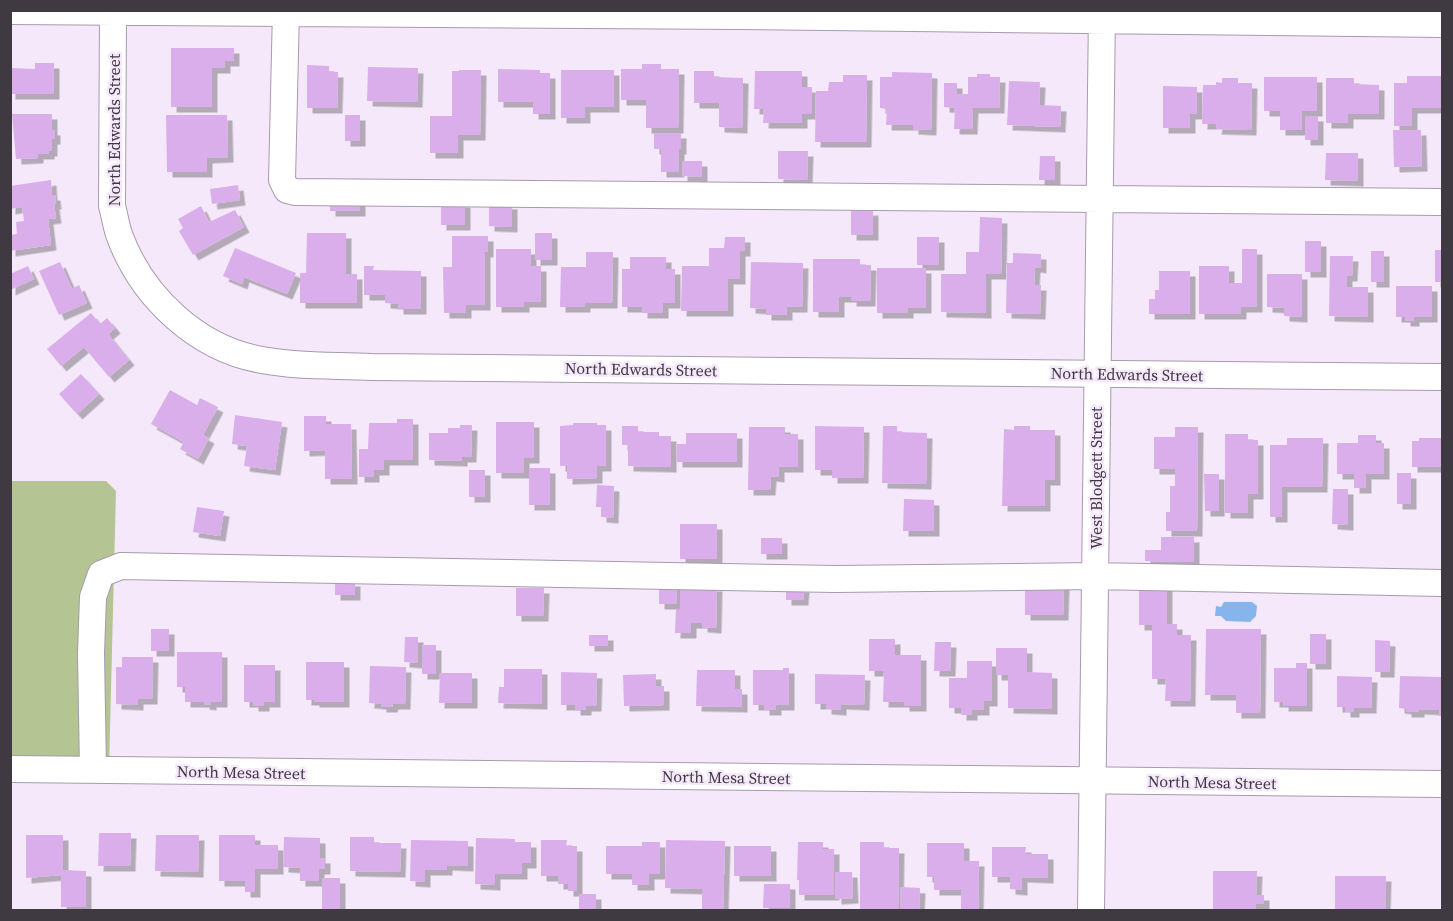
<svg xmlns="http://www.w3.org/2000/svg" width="1453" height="921" viewBox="0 0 1453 921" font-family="'Source Serif 4',serif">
<defs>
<filter id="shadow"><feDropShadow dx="5.5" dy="5.5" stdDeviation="0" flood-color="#0004"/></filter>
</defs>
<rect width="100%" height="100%" fill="#f5e8fa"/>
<path fill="#b5c493" d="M11 481H106L116 491 109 770 11 769Z"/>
<path fill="#86b4ec" d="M1224 602H1252L1257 606 1256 616 1250 622 1226 621 1221 616H1215L1216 606 1221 607Z"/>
<path fill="#d9aeeb" filter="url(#shadow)" d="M171 48H234V61H225V68H212V107H171Z
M35 63H54V94H10V68L35 69Z
M642 64H661V69H679L678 128H646V100H621V69H642Z
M307 65 329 66V72H338L337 108H307Z
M368 67 418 68 417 102 367 101Z
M498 69 540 70V73H550V114H533V102H498Z
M459 70H481L480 135H458V153H430V116H452V71H459Z
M561 70H614V107H585V118H561Z
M694 71H714V77L743 78 742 128 719 127V103H694Z
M755 71H802V87H812V114H802V123H763L764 109H754Z
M892 72 932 73 931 130 913 129V125H886L887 109 880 108V77H892Z
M977 74H990V77H1000L999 108H973L972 129H954L955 108 944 107V83H957V94H968V77H977Z
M843 75H867L866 142H815L816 91H828L829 82H843Z
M1407 76H1442V108H1412V126H1394V83H1407Z
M1264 77H1317V111H1302V130H1280V111H1264Z
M1222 78H1238V83H1252L1251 130 1216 129 1217 124H1202L1203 85H1216V82L1222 83Z
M1326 78H1354V84L1379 85V114H1348V123H1326Z
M1009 81 1040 82 1039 105 1061 106 1060 127 1007 125Z
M1163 86 1197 87V114H1190V128H1163Z
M12 114H52V130H55V139H52V151H49V154H38V158L16 159Z
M166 115H227L228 157 207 158V172H167Z
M345 115H360V141H345Z
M1305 116H1318V140H1305Z
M1393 130H1421L1422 166 1394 167Z
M654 133H681V149H679V172H661V149H654Z
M778 151H808L807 180 778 179Z
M1326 153H1358V181L1325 180Z
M1040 156H1055V180H1039Z
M682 161H702V177L682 176Z
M51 180 52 195H55L56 204H54L56 218 48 219 51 245 10 251V235L17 234 16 222 24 221 22 207 10 209V186Z
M238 185 240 200 212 204 210 189Z
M330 198H360V211H330Z
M441 202H465V225H441Z
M489 203 512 204V227L489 226Z
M201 206 209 222 235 210 244 227 193 255 179 231 183 228 178 219Z
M873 210V235H851V211Z
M980 217 1002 218 1001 274H986V313L941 312V274H966V252H979Z
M307 233H346V274H357V303H300V273H306Z
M535 233H552V260H535Z
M452 236H488V252H485V305H466V313H444L443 267H452Z
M725 237H745V251H740V279H728V311H681L682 266H709V248H724Z
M917 237H939V265H917Z
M1305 241H1321V272H1305Z
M235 248 296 273 287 294 244 277 242 284 223 276Z
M496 249H531V266H541V302H524V307H496Z
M1242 249H1257V307H1241V314H1199V266H1229V283H1242Z
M1435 250H1442V282H1435Z
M1371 251H1384V282H1371Z
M586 252H613L612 303H585V307H560L561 267H586Z
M1013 253 1041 254V268L1035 267 1034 285H1041L1040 314 1006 313 1007 263H1013Z
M1330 256H1353L1352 276H1347V287H1368V317L1329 316Z
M630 257H666V269H675V303H663V313H642V307H622V269H630Z
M813 259H860V265H871L870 301H851V297H839V312H813Z
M60 262 72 289 79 285 87 303 59 315 39 271Z
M751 262 803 263 802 307H787V315H766V309L750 308Z
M28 266 34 279 10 290V274Z
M364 266H374L373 270 421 271V309H398V304L385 303V295H364Z
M877 268H926V308H908V313H877Z
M1159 271H1190V314H1149V299H1155V290H1159Z
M1267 274H1302V317L1284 316V308L1267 307Z
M1396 286H1432V317H1414V321H1405V317H1396Z
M91 313 100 324 107 318 115 328 108 334 129 360 109 377 84 347 61 366 47 349Z
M81 374 99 394 77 414 59 394Z
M170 390 197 405 200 398 218 407 203 435 209 438 198 459 180 449 184 442 151 424Z
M235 415 282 422 275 470 244 466 247 446 232 444Z
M304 416H326V424H351L352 479H325V450L304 451Z
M397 419H413V460H384V470H374V477H359V449H368L369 423H397Z
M496 422H534V458H524V473H496Z
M573 423H597V425H606V466H597V478L567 479V466H560V426L573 425Z
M460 425H472L471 457H462V461L429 460V433H448V428H460Z
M622 426H638V432H659V436H671V467L628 466V445H622Z
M815 426 864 427 863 478H832V470H815Z
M883 426H897V432L927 433 926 484 882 483Z
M1014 426H1030V430H1055V480H1045V506H1002L1004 429 1014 430Z
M749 427H785V434H798V467H779V477L771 476 770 490H748Z
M1175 427H1198L1197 531H1166V512H1170V486H1175V469H1154V437H1175Z
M686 433H737V462H677V444H686Z
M1225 434H1248V440H1258V494H1248V513H1225Z
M1358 435H1376V443H1384V474H1366V488H1354V474H1337V443H1358Z
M1287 438H1323L1322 487H1282V517H1270V445H1287Z
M1419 438H1442V467H1412V441H1419Z
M529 468H550V505H529Z
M469 470H485V497H469Z
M1397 473H1411V504H1397Z
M1204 474H1219V511H1205Z
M597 485 614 486 613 518 601 517V507H596Z
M1333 489H1348V525L1332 524Z
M904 499 934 500V531H903Z
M197 507 224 511 220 536 193 532Z
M680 524H717V559H680Z
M1161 537H1194V562L1145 561V550H1161Z
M761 538H782V554H761Z
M335 581H355V595H335Z
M659 582H677V604H659Z
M1025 582 1064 583 1063 615H1025Z
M1139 583 1167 584V624H1177V635H1191L1190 701H1165L1166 679H1152V625H1139Z
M680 585 717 586 716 628 702 627V623H691V633H675L676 609H680Z
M786 586 804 587 803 600H786Z
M516 588H544L543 616H516Z
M151 629H169V651H151Z
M1206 629H1261L1260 713H1236V695H1205Z
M1310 634H1326V664H1310Z
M589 635H608V646H589Z
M405 637H418V663L404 662Z
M869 639H895V655H921V706H904V702H883L884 671H869Z
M1375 640 1390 641 1389 672H1375Z
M935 642H951L950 671H934Z
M422 645H436V674H422Z
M996 648H1027V672L1052 673V709L1008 708V675H996Z
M177 652H222V702H211V705L204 704V702H185V687H177Z
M122 657H153L152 699H138V705L116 704V667H122Z
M967 661H992V701H984V710H972V715H961V708H949V678H967Z
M306 662H344V702H314V700H306Z
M1296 663H1307V706H1283V702H1274V668H1296Z
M244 665H275V702H264V706H253V702H244Z
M370 666 406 667 405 704H393L392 707H381V704L369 703Z
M783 668H789V705H776V710H764V705H753V670H783Z
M504 669H542V704L498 703 499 687H504Z
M697 670H735V689H742V707L696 706Z
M561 672 597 673 596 706H586V710H575V705H561Z
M440 673H472V703H439Z
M656 674V686H664V705L624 706 623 675Z
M815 674 865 675 864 705 841 704V710L826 709V704H815Z
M1337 676 1372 677 1371 708H1354V712H1345V707H1337Z
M1400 676 1442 677V716H1439V710L1419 709V712H1406V709L1399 708Z
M99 833H131L130 866H98Z
M26 835H63V870L86 871V907H61V875L26 878Z
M156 835H199L198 872 155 871Z
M219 835H255V845H278V869H255V892H245V881H219Z
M284 837 320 838V858H325V869H319V881H300V868L283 867Z
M350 837H374V843H401L400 872 350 871Z
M476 838 515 839V842H531V863H522V874H495V885L475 884Z
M411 840 468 841V866L447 865V870H425V882L410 881Z
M541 840H567L566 846H577V891H568V884H558V876H541Z
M666 840 725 841 723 910 702 909V889L665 888Z
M642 842H660V874H649V885H632V874H606V846H642Z
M798 842H823V849H834V895H799V880H797Z
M860 842H884V848H899L898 910H860Z
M927 843H964V861H979L978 910H961V890H934V877H927Z
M734 846H771V876H734Z
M992 847H1026L1025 854H1048V878L1022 877V890L1010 889V877H992Z
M1213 871H1257L1256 895H1264V904H1256V910H1213Z
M835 872H852L853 898 836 899Z
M1335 876H1386L1385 910H1335Z
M322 878H340V910H322Z
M764 884H790V908H763Z
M901 887 920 888 919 910H900Z
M579 894H596V910H579Z"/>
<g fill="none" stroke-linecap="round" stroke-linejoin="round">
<g stroke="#a69bab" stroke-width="28">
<path id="minor" d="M113 10 112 206C115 216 116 227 120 237 143 298 198 349 262 360 298 367 336 365 372 367L1442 377
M286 10 282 180 287 190 295 192 1442 202
M10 11 740 16 1442 24
M10 769 1442 784
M93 770 91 653 93 597 101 574 121 566 835 579 1095 576 1442 583
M1091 910 1102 10"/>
</g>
<use href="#minor" stroke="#fff" stroke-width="26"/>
</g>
<g text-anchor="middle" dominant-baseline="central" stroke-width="5" stroke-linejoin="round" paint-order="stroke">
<g font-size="16" fill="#3f3a41" stroke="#f5e8fa">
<text transform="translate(114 130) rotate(-90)">North Edwards Street</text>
<text transform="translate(641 369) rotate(1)">North Edwards Street</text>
<text transform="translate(1127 374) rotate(1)">North Edwards Street</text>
<text transform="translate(1096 478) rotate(-90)">West Blodgett Street</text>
<text transform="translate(241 772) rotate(1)">North Mesa Street</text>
<text transform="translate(726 777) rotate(1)">North Mesa Street</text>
<text transform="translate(1212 782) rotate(1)">North Mesa Street</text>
</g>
</g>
<rect width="1453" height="921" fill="none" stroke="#3f3a41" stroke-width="24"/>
</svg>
